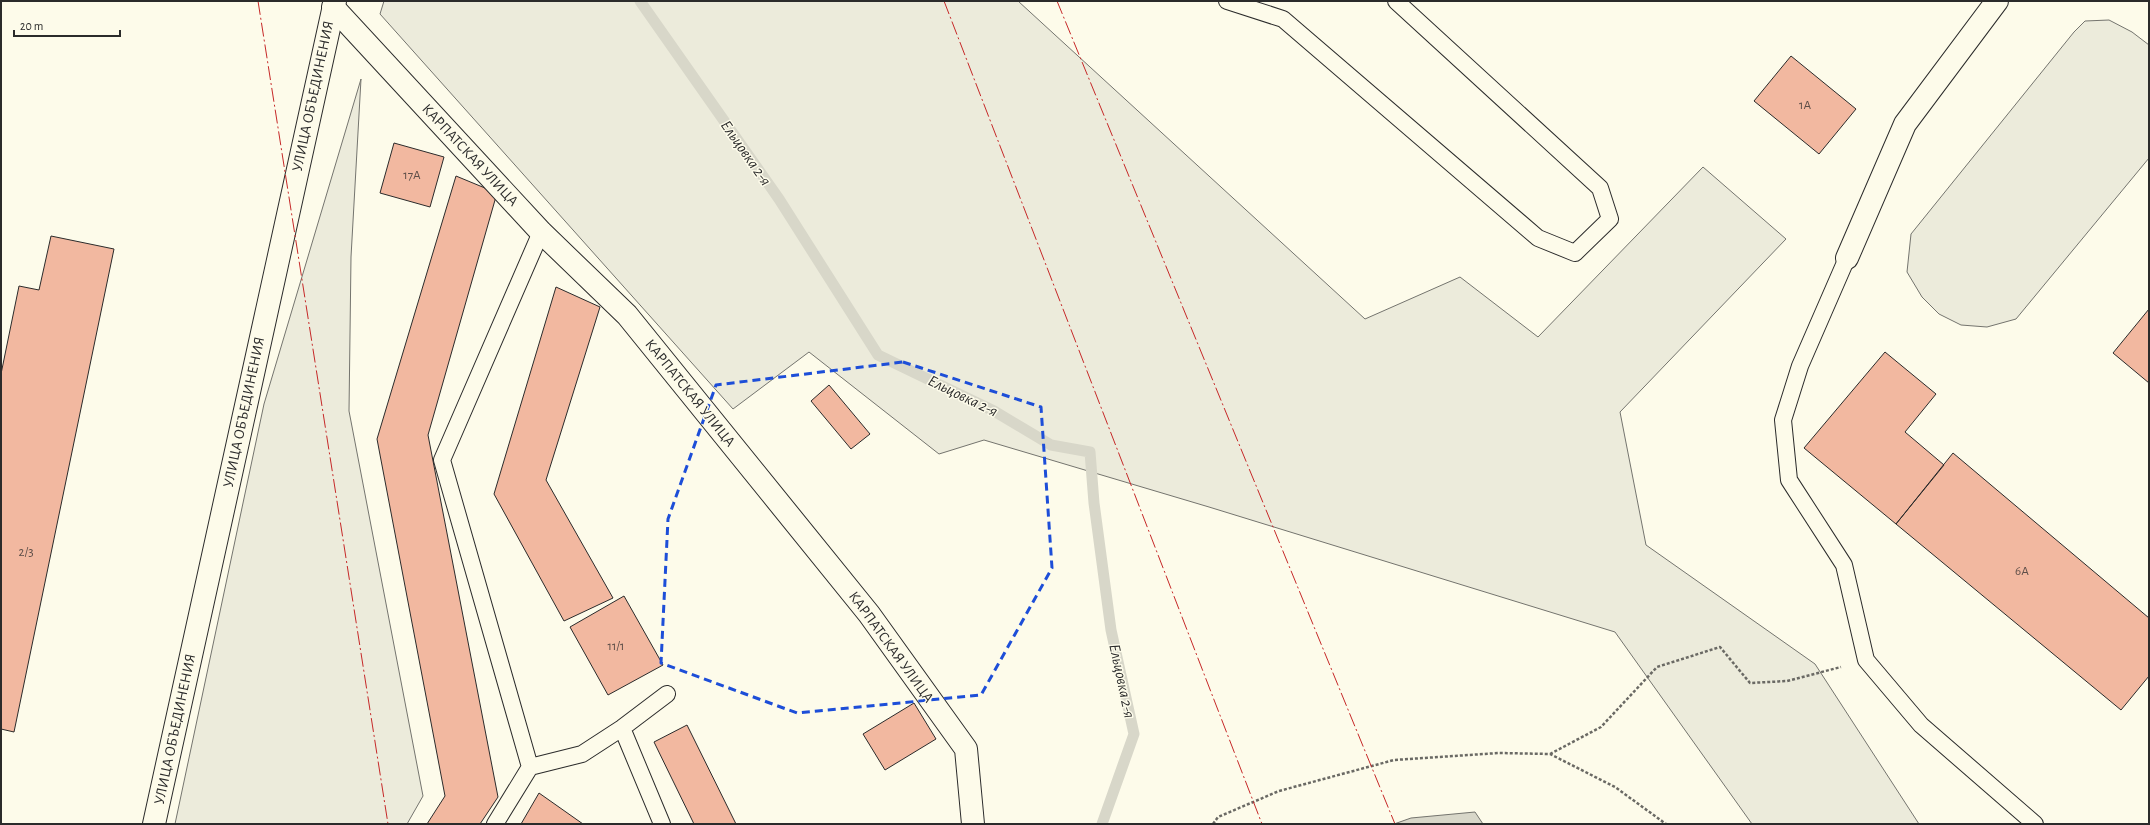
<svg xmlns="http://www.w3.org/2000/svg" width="2150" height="825" viewBox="0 0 2150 825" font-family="'Alegreya Sans',sans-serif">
<rect width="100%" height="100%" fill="#fdfbea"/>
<path fill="#ecebdb" stroke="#74746e" d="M384 1H1018L1365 319 1460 277 1538 337 1703 167 1786 239 1620 412 1646 545 1815 664 1919 824H1752L1615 632 1209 507 984 440 939 454 809 352 733 409 380 14Z
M2109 20 2132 32 2149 45V158L2016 319 1987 327 1961 325 1939 314 1922 297 1907 272 1911 234 2074 32 2085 21Z
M361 79 351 257 349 411 423 796 407 824H175L264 404Z"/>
<path fill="#d8d7c9" stroke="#74746e" d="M1475 812 1483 824H1394L1411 818Z"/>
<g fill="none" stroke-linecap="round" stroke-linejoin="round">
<path stroke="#d8d7c9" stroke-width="11" d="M640 1 779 199 878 355 994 411 1051 445 1090 452 1094 503 1111 630 1134 734 1102 824"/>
</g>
<path fill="#f2b8a0" stroke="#2b2b2b" d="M1791 56 1856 109 1819 154 1754 101Z
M394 143 444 157 430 207 380 193Z
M456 176 497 193 428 435 498 797 480 824H427L445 796 377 439Z
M51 236 114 249 14 732 1 729V374L19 286 39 290Z
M556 287 600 307 546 480 613 598 564 621 494 494Z
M2149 309V383L2113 353Z
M1885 352 1936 394 1905 432 1944 465 1896 524 1804 448Z
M829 385 870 434 851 449 811 401Z
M1953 453 2149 618V676L2121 710 1896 524Z
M624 596 663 665 608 695 570 627Z
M914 703 936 739 885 770 863 734Z
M687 725 736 824H694L654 742Z
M539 793 583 824H521Z"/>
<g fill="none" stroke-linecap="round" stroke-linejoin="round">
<g stroke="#2b2b2b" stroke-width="18">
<path id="service" d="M1227 1 1283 19 1538 238 1575 253 1610 219 1600 188 1396 1
M1847 258 1800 366 1783 420 1789 480 1844 565 1866 660 1921 725 2035 824
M622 728 662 824
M530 767 582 754 622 728 667 694
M495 824 530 767 442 460 541 232"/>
</g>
<g stroke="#2b2b2b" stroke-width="24">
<path id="minor" d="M333 7 541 232 627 315 869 614 966 749 973 824
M1847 258 1905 124 1997 1"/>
</g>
<g stroke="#2b2b2b" stroke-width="24">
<path id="secondary" d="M154 824 335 1"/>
</g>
<path stroke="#6a6964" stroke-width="2.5" stroke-dasharray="3 2" stroke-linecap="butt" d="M1550 754 1601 727 1657 667 1720 647 1750 683 1787 681 1841 667
M1213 824 1218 817 1279 791 1394 760 1499 753 1550 754 1615 787 1666 824"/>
<use href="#service" stroke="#fdfbea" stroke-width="16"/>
<use href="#minor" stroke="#fdfbea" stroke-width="22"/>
<use href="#secondary" stroke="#fdfbea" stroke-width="22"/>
<path stroke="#c62828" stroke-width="1" stroke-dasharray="14 3 2 3" stroke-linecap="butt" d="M258 1 388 824
M944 1 1262 824
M1057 1 1395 824"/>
</g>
<path fill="none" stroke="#1d4ed8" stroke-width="3" stroke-dasharray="8 5" stroke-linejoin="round" d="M903 362 1041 407 1052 568 981 695 797 713 661 663 668 519 716 385Z"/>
<g text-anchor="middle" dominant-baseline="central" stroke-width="3" stroke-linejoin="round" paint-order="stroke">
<g font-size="13" fill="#5d4e48">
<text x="1805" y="105">1А</text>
<text x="412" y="175">17А</text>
<text x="26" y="552">2/3</text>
<text x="2022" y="571">6А</text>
<text x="616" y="646">11/1</text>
</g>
<g font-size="15" fill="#2b2b2b" stroke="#fdfbea">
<text transform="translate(313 96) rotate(-78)">УЛИЦА ОБЪЕДИНЕНИЯ</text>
<text transform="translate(470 155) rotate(47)">КАРПАТСКАЯ УЛИЦА</text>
<text transform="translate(690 393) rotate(51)">КАРПАТСКАЯ УЛИЦА</text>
<text transform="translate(244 412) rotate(-78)">УЛИЦА ОБЪЕДИНЕНИЯ</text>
<text transform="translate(891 647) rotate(54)">КАРПАТСКАЯ УЛИЦА</text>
<text transform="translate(175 729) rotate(-78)">УЛИЦА ОБЪЕДИНЕНИЯ</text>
</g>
<g font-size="16" font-style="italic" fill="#2b2b2b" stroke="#fdfbea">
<text transform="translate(746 153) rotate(55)">Ельцовка 2-я</text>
<text transform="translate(963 396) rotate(26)">Ельцовка 2-я</text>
<text transform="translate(1122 681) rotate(78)">Ельцовка 2-я</text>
</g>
</g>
<rect width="2150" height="825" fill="none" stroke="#2b2b2b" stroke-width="4"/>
<path d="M14 30v6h106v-6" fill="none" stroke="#2b2b2b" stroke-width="2"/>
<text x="20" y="30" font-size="12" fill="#2b2b2b" stroke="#fdfbea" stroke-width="3" paint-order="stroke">20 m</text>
</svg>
